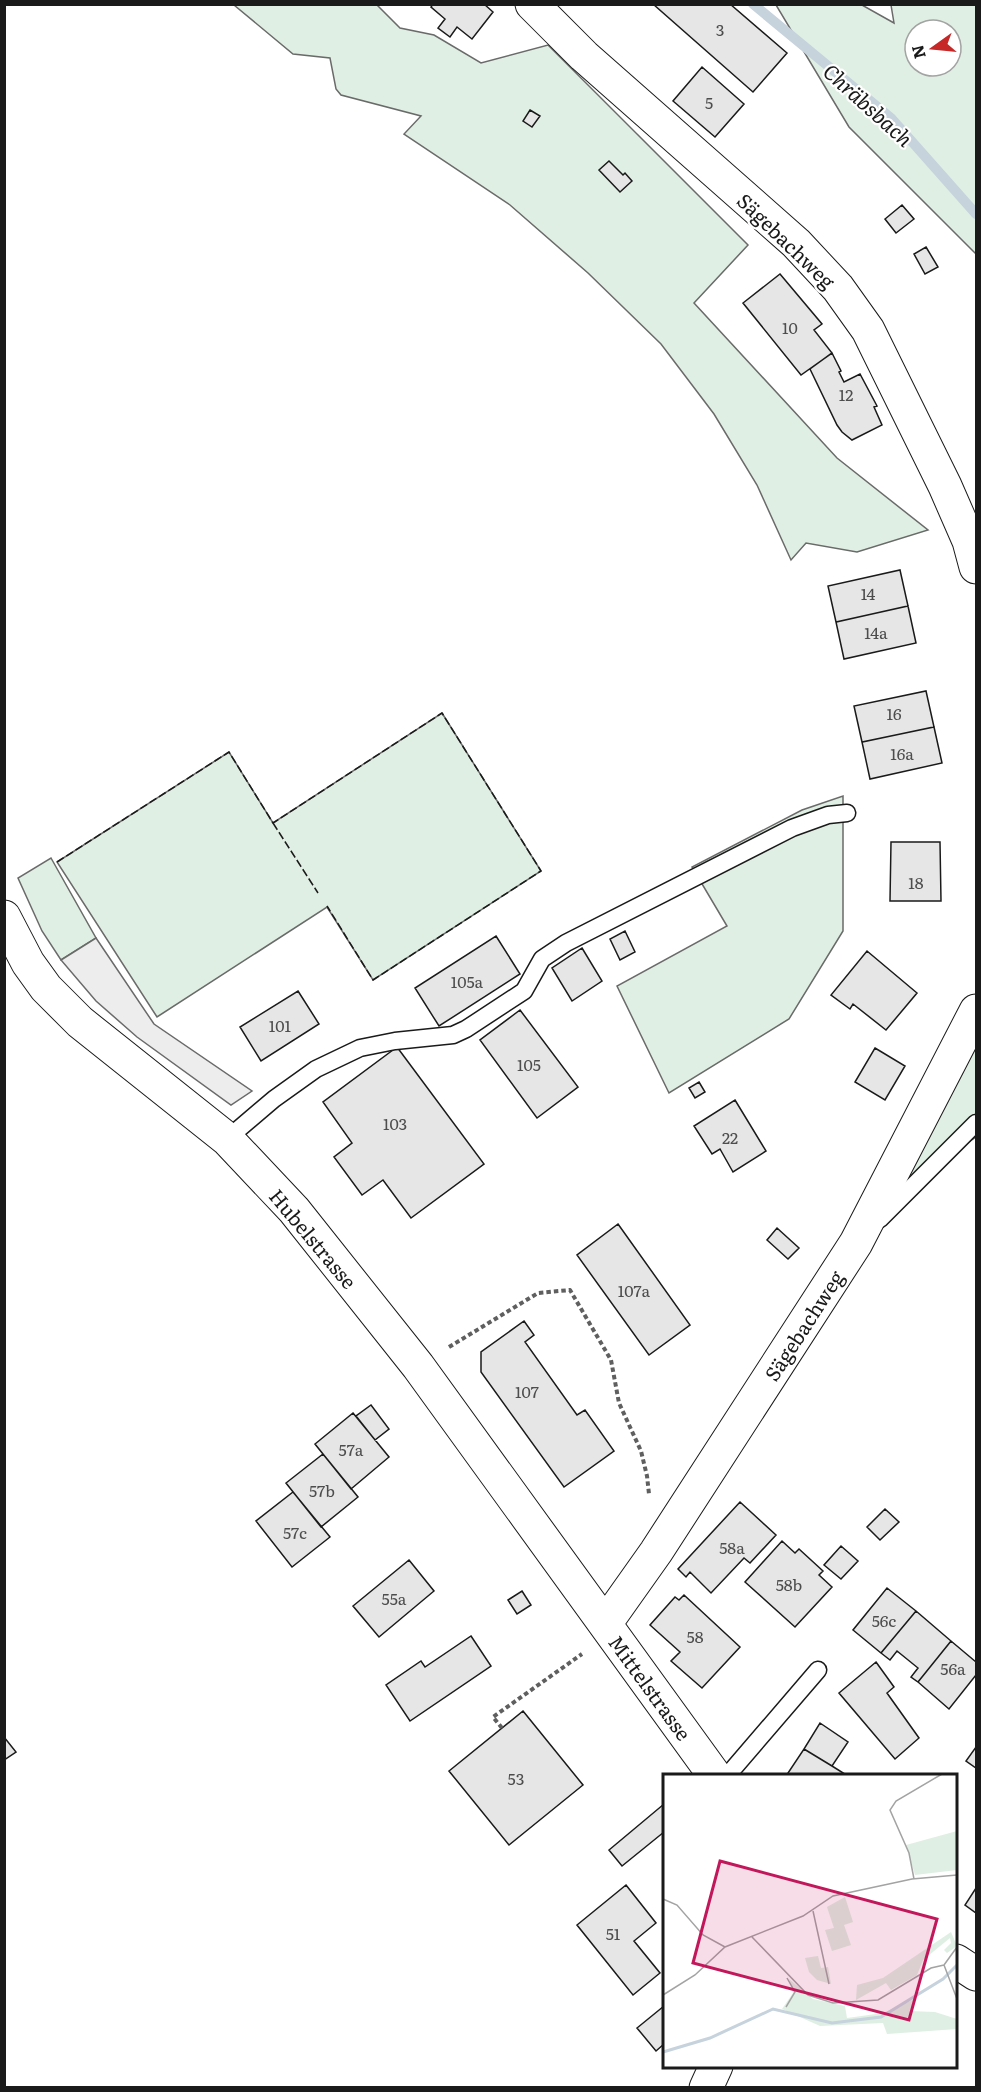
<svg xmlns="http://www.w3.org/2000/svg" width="981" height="2092" viewBox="0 0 981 2092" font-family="Literata,serif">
<rect width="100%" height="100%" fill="#fff"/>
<path fill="#e0efe3" stroke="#6a6a6a" stroke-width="1.5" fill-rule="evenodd" d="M234 5H377L400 28 434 35 481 63 548 45 748 245 694 303 837 458 928 530 857 552 806 543 791 560 757 485 714 414 661 344 588 273 510 205 404 134 421 116 341 95 336 89 330 58 293 54Z
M776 5H862L894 23 891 5H976V254L849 127ZM915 30H951V66H915Z
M442 713 541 871 373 980 327 907 157 1017 57 862 229 752 273 823Z
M843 796V931L789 1019 669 1093 617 986 727 926 692 867 802 810Z
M51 858 96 938 61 960 42 931 18 878Z
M976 1045V1137L899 1186Z"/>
<path fill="#ededed" stroke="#6a6a6a" stroke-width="1.5" d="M96 938 154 1024 252 1091 231 1105 137 1037 96 1001 61 960Z"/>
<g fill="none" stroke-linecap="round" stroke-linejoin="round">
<path stroke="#c6d2dc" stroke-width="10" d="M753 4 891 118 976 214"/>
</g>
<path fill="#e6e6e6" stroke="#1a1a1a" stroke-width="1.5" d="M433 4H484L493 12 472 39 457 27 450 37 438 28 445 19 431 7Z
M653 4H730L787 53 753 92Z
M702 67 744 104 715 137 673 101Z
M530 110 540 116 532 127 523 121Z
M609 161 623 175 625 173 632 181 620 192 599 170Z
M902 205 914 219 896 233 885 219Z
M926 247 938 267 925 274 914 254Z
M780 274 822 324 814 330 832 353 801 375 743 303Z
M832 353 841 371 839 372 844 382 860 374 877 406 874 407 882 425 852 440 842 432 837 425 810 369Z
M900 570 908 606 836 622 828 586Z
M908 606 916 643 844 659 836 622Z
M926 691 934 727 862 742 854 706Z
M934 727 942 763 870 779 862 742Z
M891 842H940L941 901H890Z
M625 931 635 952 620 960 610 939Z
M496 936 520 974 439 1026 415 988Z
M582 948 602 981 572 1001 552 968Z
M867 951 917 993 886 1030 853 1004 850 1009 831 995Z
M298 991 319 1024 261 1061 240 1027Z
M520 1010 578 1087 537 1118 480 1040Z
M397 1047 484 1164 411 1218 383 1180 362 1195 334 1157 352 1143 323 1102Z
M875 1048 905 1066 885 1100 855 1082Z
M699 1082 705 1092 695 1098 689 1088Z
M735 1100 766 1151 733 1172 720 1149 712 1154 694 1126Z
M618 1224 690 1325 649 1355 577 1255Z
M777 1228 799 1248 788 1259 767 1240Z
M524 1321 534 1335 525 1342 577 1415 585 1410 614 1451 564 1487 481 1372V1352Z
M371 1405 389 1429 375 1440 356 1416Z
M353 1413 389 1457 351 1489 315 1444Z
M323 1454 358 1497 321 1527 286 1483Z
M293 1492 330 1537 292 1567 256 1521Z
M740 1502 776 1535 750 1563 744 1558 711 1593 690 1572 686 1577 678 1569Z
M885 1509 899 1522 880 1540 867 1527Z
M782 1541 795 1553 799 1549 823 1571 819 1575 832 1587 795 1627 745 1582Z
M841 1546 858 1561 841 1579 824 1565Z
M409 1560 434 1591 379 1637 353 1606Z
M887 1588 916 1611 881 1653 853 1630Z
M522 1591 531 1605 517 1614 508 1600Z
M684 1595 740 1647 702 1688 671 1661 680 1652 650 1625 675 1597 679 1600Z
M916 1611 951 1641 918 1682 911 1677 918 1668 897 1651 890 1660 881 1653Z
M471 1636 491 1666 410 1721 386 1685 421 1661 425 1667Z
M951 1641 976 1662V1675L949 1709 918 1682Z
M876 1662 894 1687 887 1693 919 1738 895 1759 839 1693Z
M523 1711 583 1785 509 1845 449 1771Z
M820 1723 848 1742 832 1766 804 1749Z
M4 1737 16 1752 4 1760Z
M976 1747V1768L966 1761Z
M804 1749 832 1766 848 1776H786Z
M664 1804V1832L622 1866 609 1850Z
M626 1885 656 1923 634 1941 660 1973 633 1995 577 1925Z
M976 1888V1913L965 1905Z
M664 2006V2044L656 2051 637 2028Z"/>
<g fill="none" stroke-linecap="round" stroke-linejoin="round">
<g stroke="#1a1a1a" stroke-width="19">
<path id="lane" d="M227 1139 274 1099 316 1069 360 1048 395 1041 453 1035 466 1029 524 991 542 959 566 943 792 828 828 815 847 813
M880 1219 976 1123
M727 1776 818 1670"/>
</g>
<g stroke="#1a1a1a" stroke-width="35">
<path id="street" d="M532 4 584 56 796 243 838 288 868 330 945 486 969 541 976 567
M4 917 28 963 46 988 80 1022 227 1139 294 1210 418 1366 715 1776
M605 1624 656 1552 856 1243 976 1011
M956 1961 976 1974
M706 2088 716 2066"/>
</g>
<path stroke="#5f5f5f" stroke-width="4" stroke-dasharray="4.5 3" stroke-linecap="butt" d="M449 1347 538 1293 570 1290 611 1360 619 1403 641 1451 647 1476 649 1494
M502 1728 493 1717 582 1654"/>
<use href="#lane" stroke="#fff" stroke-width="16"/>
<use href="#street" stroke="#fff" stroke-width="33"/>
<path stroke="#1a1a1a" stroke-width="1.5" stroke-dasharray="8 3" stroke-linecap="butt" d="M273 823 318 893
M57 862 229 752 273 823 442 713 541 871 373 980 327 906"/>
</g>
<g text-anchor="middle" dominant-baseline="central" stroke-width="4.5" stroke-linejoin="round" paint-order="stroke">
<g font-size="16" fill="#4d4d4d">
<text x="720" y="29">3</text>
<text x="709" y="102">5</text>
<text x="790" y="327">10</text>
<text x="846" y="394">12</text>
<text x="868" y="593">14</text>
<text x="876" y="632">14a</text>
<text x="894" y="713">16</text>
<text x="902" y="753">16a</text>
<text x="916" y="882">18</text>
<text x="467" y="981">105a</text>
<text x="280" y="1025">101</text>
<text x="529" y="1064">105</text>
<text x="395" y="1123">103</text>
<text x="730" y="1137">22</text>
<text x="634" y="1290">107a</text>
<text x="527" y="1391">107</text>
<text x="351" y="1449">57a</text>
<text x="322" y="1490">57b</text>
<text x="295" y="1532">57c</text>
<text x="732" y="1547">58a</text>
<text x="789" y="1584">58b</text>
<text x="394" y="1598">55a</text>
<text x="884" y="1620">56c</text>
<text x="695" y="1636">58</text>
<text x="953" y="1668">56a</text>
<text x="516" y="1778">53</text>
<text x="613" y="1933">51</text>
</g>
<g font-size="20" fill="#1a1a1a" stroke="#fff">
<text transform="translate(787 240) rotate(44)">Sägebachweg</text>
<text transform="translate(314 1238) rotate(50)">Hubelstrasse</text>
<text transform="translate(803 1325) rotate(-57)">Sägebachweg</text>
<text transform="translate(651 1687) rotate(54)">Mittelstrasse</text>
</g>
<g font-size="21" font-style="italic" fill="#1a1a1a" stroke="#fff">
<text transform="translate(869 104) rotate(42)">Chräbsbach</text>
</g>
</g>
<g transform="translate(663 1774)">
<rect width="294" height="294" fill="#fff"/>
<path d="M294 57V96L252 101 243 71ZM182 123 190 148 181 151 188 171 169 177 162 156 171 154 164 133ZM288 158 294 172 284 179 281 176 288 169 287 164 260 186 254 201 228 216 223 209 193 226 194 211 220 204ZM155 182 158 194 165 193 168 210 154 206 146 198 142 184ZM126 205 150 225 182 232 184 244 220 239 252 225 247 237 272 238 294 245V255L224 260 220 249 157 252 119 235 130 219Z" fill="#e0efe3"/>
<path fill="none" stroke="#c6d2dc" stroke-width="3" d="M0 278 47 264 110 235 169 249 218 243 280 205 294 191"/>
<path fill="none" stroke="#a3a3a3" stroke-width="1.5" d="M251 105 246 79 227 36 233 27 279 0M0 125 14 131 40 161 62 173M150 137 166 210M89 163 145 221 170 229 215 226 268 194 281 191M281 191 294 225M281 191 294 173M0 221 32 201 62 173 140 142 170 122 249 105 294 101M123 233 132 218 124 204"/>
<path fill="#c2185b" fill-opacity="0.15" stroke="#c2185b" stroke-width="3" d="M57 87 274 145 246 246 30 189Z"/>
<rect width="294" height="294" fill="none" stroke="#1a1a1a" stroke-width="3"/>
</g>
<rect width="981" height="2092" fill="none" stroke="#1a1a1a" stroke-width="12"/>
<g transform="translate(933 48) rotate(255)"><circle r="28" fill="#ffffff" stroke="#a3a3a3" stroke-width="1.5"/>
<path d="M0-4.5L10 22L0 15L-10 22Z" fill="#c62828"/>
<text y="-9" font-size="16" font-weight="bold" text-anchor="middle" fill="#1a1a1a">N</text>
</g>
</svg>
